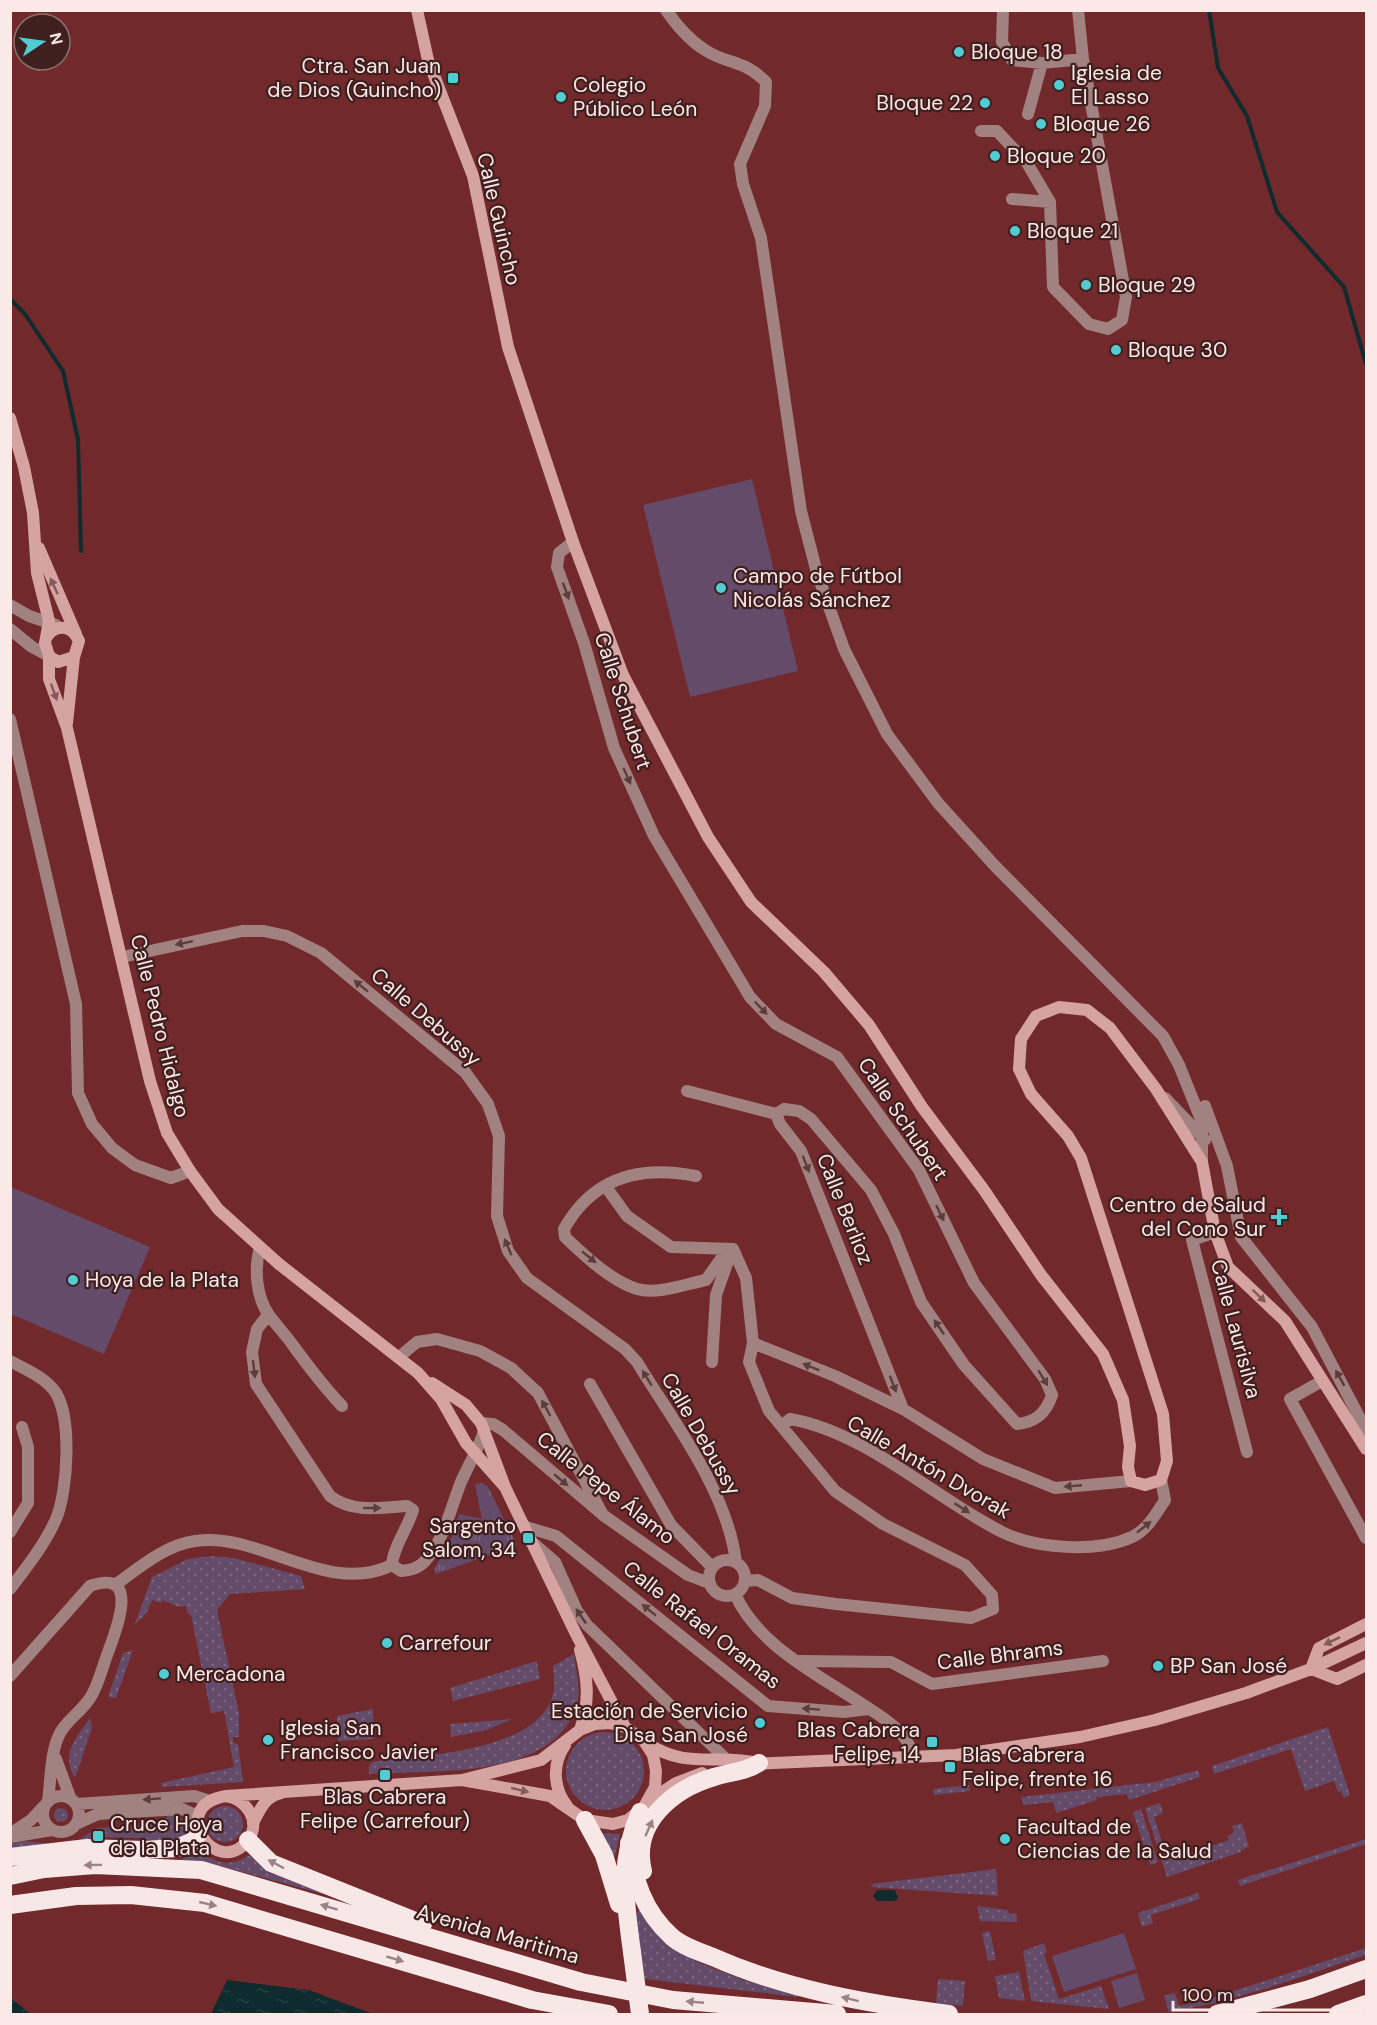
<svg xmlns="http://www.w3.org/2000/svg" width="1377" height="2025" viewBox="0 0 1377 2025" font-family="'DM Sans',sans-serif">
<defs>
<pattern id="grass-dots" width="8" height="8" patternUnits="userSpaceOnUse" patternTransform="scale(1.5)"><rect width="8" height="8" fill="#654b6a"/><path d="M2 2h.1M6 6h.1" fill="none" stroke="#7c657f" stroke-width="1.8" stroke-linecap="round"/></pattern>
<pattern id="park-tufts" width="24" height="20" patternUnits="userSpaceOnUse" patternTransform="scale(1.5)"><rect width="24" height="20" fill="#654b6a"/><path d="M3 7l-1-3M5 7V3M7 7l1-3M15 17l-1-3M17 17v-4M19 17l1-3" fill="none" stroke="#7c657f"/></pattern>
<pattern id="water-ripples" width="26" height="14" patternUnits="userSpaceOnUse" patternTransform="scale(1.5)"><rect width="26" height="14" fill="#0f2b2d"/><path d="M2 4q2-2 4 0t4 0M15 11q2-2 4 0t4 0" fill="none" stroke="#274041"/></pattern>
</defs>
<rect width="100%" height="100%" fill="#71292c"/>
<path fill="url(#grass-dots)" d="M211 1556 234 1558 301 1576 305 1589 230 1594 217 1610 239 1713V1737H233V1743L238 1744 243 1782 162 1787 161 1783 234 1767 224 1711 211 1713 191 1615 188 1614 186 1606 179 1607 162 1600 161 1603 152 1600 146 1614 135 1624 152 1577 188 1559Z
M133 1650 116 1698 108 1697 123 1653Z
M574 1654C576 1670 581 1689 577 1704 555 1781 431 1770 369 1774V1767L372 1762C421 1755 532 1753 552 1698 556 1687 554 1676 553 1666Z
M537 1661 540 1679 453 1701 450 1688Z
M373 1709 374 1739 338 1741 337 1716Z
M90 1718 92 1728 75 1778C60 1754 76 1738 90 1718Z
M512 1719 487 1730 451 1737 450 1724Z
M1328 1727 1350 1795 1344 1798 1341 1791 1338 1792 1334 1781 1305 1791 1291 1749 1214 1774 1212 1766Z
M566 1771a39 39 0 1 1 78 0a39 39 0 1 1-78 0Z
M1198 1770 1200 1777 1129 1800 1127 1794 1096 1797 1097 1800 1056 1813 1053 1802 1024 1805 1021 1797 1155 1782Z
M969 1785 970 1791 934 1795 933 1789Z
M1160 1803 1163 1813 1154 1817 1165 1851 1174 1848 1177 1857 1229 1840 1227 1836 1234 1833 1232 1826 1242 1823 1249 1847 1241 1850V1852L1167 1877 1145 1808Z
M207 1824a18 18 0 1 1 36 0a18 18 0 1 1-36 0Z
M54 1815a7 7 0 1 1 14 0a7 7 0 1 1-14 0Z
M1141 1809 1158 1862 1150 1865 1133 1812Z
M171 1815C184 1816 190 1826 184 1838L157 1843 144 1838 93 1837 78 1844 11 1854V1843L25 1841 60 1845 76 1842 97 1828 150 1825Z
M601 1833 620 1834 614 1860Z
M1366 1839V1844L1240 1886 1238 1880Z
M196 1848C213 1862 229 1869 249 1855L269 1872 338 1898 217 1865 180 1860 190 1855Z
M996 1869 998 1896 872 1887 871 1884Z
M1198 1893 1200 1899 1151 1915 1153 1923 1142 1927 1138 1913Z
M977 1906 1008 1910 1009 1914 1016 1913 1017 1922 980 1921Z
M642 1910 682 1953 702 1964 744 1980 799 1995 798 1997 645 1979 635 1918 637 1912Z
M990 1931 996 1960 988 1961 982 1933Z
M1044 1943 1047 1952 1044 1954 1059 1999 1101 1986 1109 2009 1031 2001 1023 1951Z
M1366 1948V1955L1268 1988 1216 2003 1169 2012 1164 1996 1175 1993 1179 2006 1203 2001Z
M1019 1972 1025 2001 999 1998 995 1976Z
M938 1979 965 1981 963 2006 936 2003Z"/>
<path fill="url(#park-tufts)" d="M475 1484 482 1483 488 1487 517 1545 436 1574 434 1570 451 1539 459 1514 482 1519Z"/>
<path fill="#654b6a" d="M752 479 798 671 690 697 643 505Z
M11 1187 150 1247 104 1354 11 1314Z
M1124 1933 1136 1969 1064 1992 1052 1956Z
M1137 1973 1145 2000 1119 2008 1111 1981Z"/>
<path fill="url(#water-ripples)" d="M877 1890H895L898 1898 895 1901H877L873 1896Z
M227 1980 309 1990 373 2014H211Z
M12 1999 31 2014H11Z"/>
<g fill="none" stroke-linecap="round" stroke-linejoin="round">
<path stroke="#0f2b2d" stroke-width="4" d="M1209 10 1218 68 1247 116 1277 212 1344 287 1366 364
M10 299 25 314 63 371 78 440 81 551"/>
<path stroke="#a18281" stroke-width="12" d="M666 10C677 26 689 40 705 50 728 65 743 59 766 82L765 106 740 164 743 184 761 238 801 511 817 573 844 649 887 734 938 803 995 866 1163 1036 1179 1065 1202 1122V1162
M1003 10 1002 42 1012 60 1042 63 1083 59
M1028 114 1042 63
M981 131H997L1027 163 1050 202 1053 287 1089 324 1108 329 1122 320 1126 297 1083 59 1078 10
M1012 199 1050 202
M573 542 559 553 557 567 584 643 614 748 654 836 750 997 776 1024 837 1057 919 1170 974 1283 1045 1379 1052 1395C1046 1413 1036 1422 1017 1424L964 1365 921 1302 894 1234 871 1190 811 1119 799 1111 784 1109 776 1114
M10 605 29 616 56 625
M10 629 32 647 49 656
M10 719 76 1004 78 1093 92 1124 112 1148 135 1165 171 1178 190 1171
M122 957 242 931H264L287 936 321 953 465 1072 488 1104 499 1136 497 1216 508 1251 527 1278 625 1349 637 1362C674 1423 727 1490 736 1562
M687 1091 776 1114
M1165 1098 1205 1140
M1205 1106 1227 1166 1241 1237 1312 1327 1366 1430
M776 1114 780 1124 801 1151 903 1409
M696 1176C641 1165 593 1177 564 1229L565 1237C584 1255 611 1281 637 1289 657 1295 686 1284 706 1280L723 1256 733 1249
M606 1187 627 1216 671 1247 733 1249
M1215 1232 1192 1240 1247 1452
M260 1248C254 1268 256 1297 269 1315 276 1325 285 1334 292 1344 308 1366 323 1386 342 1406
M733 1249 746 1278 753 1343 749 1362 769 1411 835 1491 883 1524 965 1565 992 1595 993 1609 971 1618 836 1604 792 1598 758 1580 745 1581
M268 1315 257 1329 252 1352 256 1384 330 1496C352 1513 380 1508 407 1506L413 1510C408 1528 393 1547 392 1565L401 1571C412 1570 419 1568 426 1560 444 1540 451 1507 461 1482 469 1464 478 1450 484 1431
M753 1343 835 1376 903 1409 983 1459 1055 1488 1131 1481
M399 1357 417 1342 437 1339 480 1351 511 1368 538 1393 603 1515
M10 1361C25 1369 42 1376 53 1389 73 1412 68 1491 56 1519 45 1544 27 1567 10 1589
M712 1362 716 1295 729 1258
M1322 1381 1290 1399 1366 1538
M590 1384 671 1525 712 1567
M481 1423 493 1424 503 1430 603 1515 688 1575 709 1583
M782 1426 790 1419C866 1432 934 1498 1002 1532 1036 1549 1097 1553 1132 1537 1147 1530 1156 1514 1165 1500L1161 1480
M526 1527 556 1536 768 1706 844 1712 869 1709
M10 1532 28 1503V1447L22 1427
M532 1542 555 1562 577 1611 587 1625 727 1760
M709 1578a18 18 0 1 1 36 0a18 18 0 1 1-36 0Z
M115 1585C139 1568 165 1545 195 1541 260 1531 327 1597 392 1565
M735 1594C757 1644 815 1673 859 1702 880 1716 906 1729 913 1755
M799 1661 891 1662 932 1684 1103 1661
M10 1676 90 1586C143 1567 115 1633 107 1655 102 1669 98 1686 90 1698 82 1711 67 1720 60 1733 50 1752 51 1780 48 1801
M56 1759 70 1797
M43 1814a18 18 0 1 1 36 0a18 18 0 1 1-36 0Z
M77 1804 194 1796 210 1801
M76 1824 98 1814 182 1809 191 1813 198 1825
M10 1834 31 1820 44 1806
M10 1837 52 1830"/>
<path stroke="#d5a4a2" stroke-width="12" d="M417 10 428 60 473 176 508 347 573 542 623 675 708 837 751 902 824 972 869 1025 922 1107 984 1190 1041 1275 1103 1354 1123 1400 1130 1446 1128 1467 1131 1481 1145 1485 1161 1480 1167 1461 1163 1414 1081 1158 1068 1136 1031 1094 1019 1069 1021 1039 1036 1016 1059 1007 1087 1010 1110 1028 1156 1089 1202 1162 1215 1232 1228 1267 1285 1321 1366 1449
M10 418 24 467 33 513 37 573 49 621 45 643 49 656V679L67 728 150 1081 167 1133 190 1171 218 1209 279 1264 418 1373 441 1399 466 1443 505 1487
M39 548 76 634
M46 638C55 623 72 625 79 641L74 657 67 723
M49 656 58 662 74 657
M432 1383 466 1405 481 1423 505 1487 576 1634 625 1727
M580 1650C588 1679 590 1702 580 1730
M1311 1669 1319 1648 1366 1624
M1311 1669 1337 1679 1366 1665
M647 1743C686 1770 718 1753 759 1763
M565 1745C552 1764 553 1788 567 1806
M752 1764 956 1755 1080 1737 1155 1720 1246 1693 1311 1669 1366 1643
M226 1796C246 1799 262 1821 248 1840 217 1881 165 1806 226 1796L462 1780 541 1760 580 1730 595 1724 610 1723 625 1727 644 1741 653 1755 656 1771 655 1787 644 1807 628 1820 613 1824 585 1820 550 1796 462 1780
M649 1801 676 1783 702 1773
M253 1823C260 1810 265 1796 281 1793"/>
<path stroke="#f7e7e6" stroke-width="18" d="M585 1820 604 1855 619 1904
M248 1840 271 1863 423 1924
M629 1843C634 1880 643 1911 672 1937 682 1946 700 1952 713 1957 787 1990 869 2004 949 2014
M10 1857 87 1848 143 1850 177 1848 193 1841 199 1833
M643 1871C631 1823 673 1789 714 1777 730 1772 745 1772 759 1763
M10 1876 44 1869 95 1865 201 1870 581 1982 673 2000 837 2014
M10 1905 76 1896 131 1895 205 1903 532 2000 609 2014
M632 1952C625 1900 618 1862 640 1812
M1217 2014 1310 1989 1366 1969
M1338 2014 1366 2004"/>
<path stroke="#f7e7e6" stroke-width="18" d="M632 1952 640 2014"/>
</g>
<defs><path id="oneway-solid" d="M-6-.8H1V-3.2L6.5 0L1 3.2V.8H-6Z" transform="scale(1.5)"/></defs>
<g fill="#835b5a">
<use href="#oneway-solid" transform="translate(54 586) rotate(-115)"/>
<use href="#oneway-solid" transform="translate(54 692) rotate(70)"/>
<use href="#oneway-solid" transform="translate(1259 1296) rotate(44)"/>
<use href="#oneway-solid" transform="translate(1332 1641) rotate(154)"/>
<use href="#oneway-solid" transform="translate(520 1790) rotate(13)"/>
</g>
<g fill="#5d3d3c">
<use href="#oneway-solid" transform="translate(566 591) rotate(70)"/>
<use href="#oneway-solid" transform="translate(627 776) rotate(66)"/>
<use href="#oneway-solid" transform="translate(184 943) rotate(168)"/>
<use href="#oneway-solid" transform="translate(361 986) rotate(-141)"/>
<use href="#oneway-solid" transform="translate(761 1008) rotate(46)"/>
<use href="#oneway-solid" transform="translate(806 1164) rotate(68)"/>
<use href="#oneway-solid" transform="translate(940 1213) rotate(64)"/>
<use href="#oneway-solid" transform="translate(508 1247) rotate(-113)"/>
<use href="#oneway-solid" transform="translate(589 1257) rotate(39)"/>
<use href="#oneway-solid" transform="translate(939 1327) rotate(-124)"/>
<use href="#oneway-solid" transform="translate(811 1367) rotate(-158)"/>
<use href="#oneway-solid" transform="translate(254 1369) rotate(83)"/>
<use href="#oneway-solid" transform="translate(647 1378) rotate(-121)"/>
<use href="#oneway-solid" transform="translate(1043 1378) rotate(59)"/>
<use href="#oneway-solid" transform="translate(1340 1378) rotate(-119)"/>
<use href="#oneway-solid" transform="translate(893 1384) rotate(69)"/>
<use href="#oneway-solid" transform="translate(546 1408) rotate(-119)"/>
<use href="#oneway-solid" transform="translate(561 1480) rotate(40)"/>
<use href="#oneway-solid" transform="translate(1073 1486) rotate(175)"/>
<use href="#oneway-solid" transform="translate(372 1508)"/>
<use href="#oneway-solid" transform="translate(962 1508) rotate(32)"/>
<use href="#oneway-solid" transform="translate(1144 1527) rotate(-39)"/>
<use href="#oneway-solid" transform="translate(649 1610) rotate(-141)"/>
<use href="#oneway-solid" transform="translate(581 1616) rotate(-124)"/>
<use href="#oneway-solid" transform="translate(811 1709) rotate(-176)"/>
<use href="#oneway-solid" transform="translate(152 1799) rotate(176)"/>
</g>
<g fill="#9c8382">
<use href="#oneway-solid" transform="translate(649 1828) rotate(-66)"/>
<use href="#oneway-solid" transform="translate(276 1864) rotate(-152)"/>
<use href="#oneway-solid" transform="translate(93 1865) rotate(179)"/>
<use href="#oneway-solid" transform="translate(208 1904) rotate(13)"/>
<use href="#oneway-solid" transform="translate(329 1907) rotate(-163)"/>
<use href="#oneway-solid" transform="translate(395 1959) rotate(16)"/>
<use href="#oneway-solid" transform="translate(850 1999) rotate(-166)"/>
<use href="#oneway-solid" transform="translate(695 2002) rotate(-175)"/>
</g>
<g fill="#51ccd3" stroke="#401f1f" stroke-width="2">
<circle cx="959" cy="52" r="6"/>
<rect x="447" y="72" width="12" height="12" rx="3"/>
<circle cx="1059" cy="85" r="6"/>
<circle cx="561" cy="97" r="6"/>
<circle cx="985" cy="103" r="6"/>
<circle cx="1041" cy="124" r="6"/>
<circle cx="995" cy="156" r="6"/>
<circle cx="1015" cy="231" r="6"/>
<circle cx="1086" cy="285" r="6"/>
<circle cx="1116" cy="350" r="6"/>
<circle cx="721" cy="588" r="6"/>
<path d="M1276 1208h6v6h6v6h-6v6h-6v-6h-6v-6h6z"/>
<circle cx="73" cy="1280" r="6"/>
<rect x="522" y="1532" width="12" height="12" rx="3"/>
<circle cx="387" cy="1643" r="6"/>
<circle cx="1158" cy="1666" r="6"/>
<circle cx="164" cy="1674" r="6"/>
<circle cx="760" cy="1723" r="6"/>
<circle cx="268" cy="1740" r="6"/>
<rect x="926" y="1736" width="12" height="12" rx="3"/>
<rect x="944" y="1761" width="12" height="12" rx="3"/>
<rect x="379" y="1769" width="12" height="12" rx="3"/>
<rect x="92" y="1830" width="12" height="12" rx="3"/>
<circle cx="1005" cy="1839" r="6"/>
</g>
<g text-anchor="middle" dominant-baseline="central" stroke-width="4.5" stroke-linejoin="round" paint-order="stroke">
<g font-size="21" fill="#fbe9e8" stroke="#401f1f" text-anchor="start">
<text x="971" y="52">Bloque 18</text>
<text x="441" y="66" text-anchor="end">Ctra. San Juan<tspan x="441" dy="24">de Dios (Guincho)</tspan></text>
<text x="1071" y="73">Iglesia de<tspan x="1071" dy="24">El Lasso</tspan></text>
<text x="573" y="85">Colegio<tspan x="573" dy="24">Público León</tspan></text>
<text x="973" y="103" text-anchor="end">Bloque 22</text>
<text x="1053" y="124">Bloque 26</text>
<text x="1007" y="156">Bloque 20</text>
<text x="1027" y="231">Bloque 21</text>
<text x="1098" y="285">Bloque 29</text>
<text x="1128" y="350">Bloque 30</text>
<text x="733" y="576">Campo de Fútbol<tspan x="733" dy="24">Nicolás Sánchez</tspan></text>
<text x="1266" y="1205" text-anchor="end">Centro de Salud<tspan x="1266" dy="24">del Cono Sur</tspan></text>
<text x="85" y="1280">Hoya de la Plata</text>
<text x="516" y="1526" text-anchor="end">Sargento<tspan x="516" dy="24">Salom, 34</tspan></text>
<text x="399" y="1643">Carrefour</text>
<text x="1170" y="1666">BP San José</text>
<text x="176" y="1674">Mercadona</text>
<text x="748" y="1711" text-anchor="end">Estación de Servicio<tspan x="748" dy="24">Disa San José</tspan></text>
<text x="280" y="1728">Iglesia San<tspan x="280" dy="24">Francisco Javier</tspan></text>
<text x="920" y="1730" text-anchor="end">Blas Cabrera<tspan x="920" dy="24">Felipe, 14</tspan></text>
<text x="962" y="1755">Blas Cabrera<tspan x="962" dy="24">Felipe, frente 16</tspan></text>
<text x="385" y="1797" text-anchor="middle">Blas Cabrera<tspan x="385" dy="24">Felipe (Carrefour)</tspan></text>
<text x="110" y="1824">Cruce Hoya<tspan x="110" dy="24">de la Plata</tspan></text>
<text x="1017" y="1827">Facultad de<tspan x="1017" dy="24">Ciencias de la Salud</tspan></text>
</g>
<g font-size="21" fill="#fbe9e8" stroke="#401f1f">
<text transform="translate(499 219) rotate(77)">Calle Guincho</text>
<text transform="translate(623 701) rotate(72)">Calle Schubert</text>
<text transform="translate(426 1017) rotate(41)">Calle Debussy</text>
<text transform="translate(160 1026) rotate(76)">Calle Pedro Hidalgo</text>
<text transform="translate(903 1119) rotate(56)">Calle Schubert</text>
<text transform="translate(845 1209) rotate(68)">Calle Berlioz</text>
<text transform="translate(1236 1329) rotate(75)">Calle Laurisilva</text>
<text transform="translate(701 1434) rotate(60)">Calle Debussy</text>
<text transform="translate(929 1467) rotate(30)">Calle Antón Dvorak</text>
<text transform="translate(606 1488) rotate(38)">Calle Pepe Álamo</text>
<text transform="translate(702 1625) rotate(38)">Calle Rafael Oramas</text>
<text transform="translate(1000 1655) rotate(-7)">Calle Bhrams</text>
<text transform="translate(498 1934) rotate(16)">Avenida Maritima</text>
</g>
</g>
<rect width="1377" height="2025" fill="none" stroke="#fbe9e8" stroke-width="24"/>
<g transform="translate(42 42) rotate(77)"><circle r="28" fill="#401f1f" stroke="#8b706f" stroke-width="1.5"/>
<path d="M0-4.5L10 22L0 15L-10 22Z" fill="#51ccd3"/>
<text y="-9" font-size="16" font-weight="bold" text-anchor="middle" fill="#fbe9e8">N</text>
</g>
<path d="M1173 2001v9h188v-9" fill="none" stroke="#fbe9e8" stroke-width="3"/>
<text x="1182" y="2001" font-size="18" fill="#fbe9e8" stroke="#401f1f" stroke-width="4.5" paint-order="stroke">100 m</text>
</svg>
